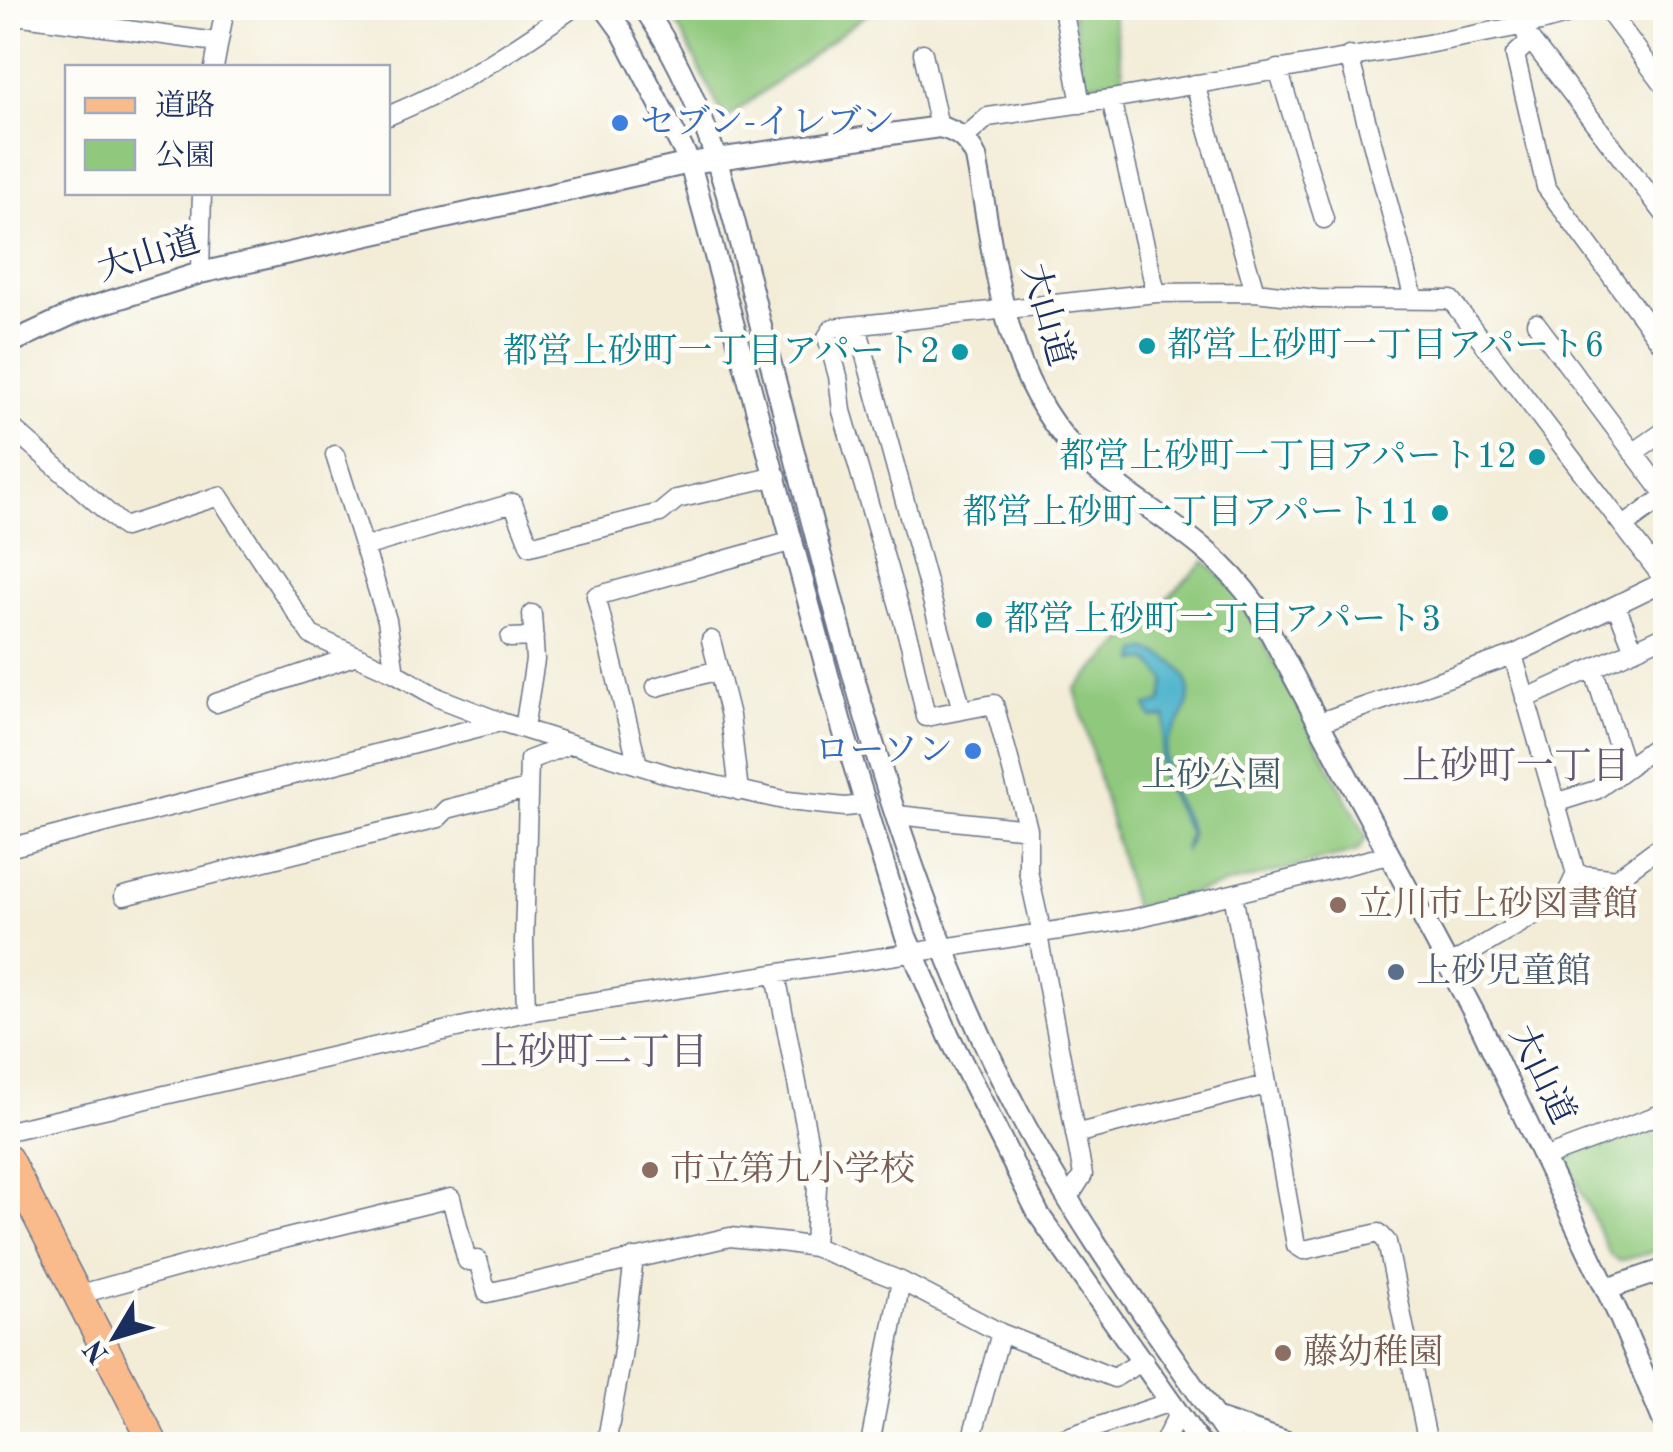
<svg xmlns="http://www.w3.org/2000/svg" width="1673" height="1452" viewBox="0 0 1673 1452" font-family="'Old Standard TT','Noto Serif JP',serif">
<rect width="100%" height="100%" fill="#fdfcf7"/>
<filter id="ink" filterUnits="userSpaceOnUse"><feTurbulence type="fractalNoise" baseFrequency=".01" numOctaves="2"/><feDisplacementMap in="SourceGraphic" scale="20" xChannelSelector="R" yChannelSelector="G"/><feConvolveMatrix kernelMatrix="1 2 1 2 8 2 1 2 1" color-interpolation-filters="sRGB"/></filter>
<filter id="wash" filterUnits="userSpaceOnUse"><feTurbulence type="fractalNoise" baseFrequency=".0048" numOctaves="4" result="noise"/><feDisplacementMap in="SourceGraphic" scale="40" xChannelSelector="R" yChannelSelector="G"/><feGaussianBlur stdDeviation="2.25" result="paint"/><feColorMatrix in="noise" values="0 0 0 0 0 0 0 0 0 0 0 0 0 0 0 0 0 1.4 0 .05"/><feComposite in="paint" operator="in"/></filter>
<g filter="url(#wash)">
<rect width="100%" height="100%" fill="#f3edd8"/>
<path fill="#90c97d" stroke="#567c6e" stroke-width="2.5" d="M670 8H875L725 120Z
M1071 8H1112L1124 79 1085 84Z
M1205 561 1238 593 1367 837 1358 851 1134 908 1075 689Z
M1650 1123 1665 1163V1249L1619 1261 1610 1255 1565 1156Z"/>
<path fill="#4db4cc" stroke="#347295" stroke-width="2.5" d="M1146 650C1172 656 1196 675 1187 706 1183 721 1169 733 1166 748 1164 759 1165 769 1167 780 1172 805 1203 828 1184 851L1189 833 1164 784 1160 763 1166 717 1152 718 1146 706 1161 703 1166 680 1149 660 1136 661 1138 652Z"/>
</g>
<g filter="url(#ink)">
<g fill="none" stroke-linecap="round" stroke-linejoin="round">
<g stroke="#677289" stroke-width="21">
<path id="minor" d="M1063 8 1081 104
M1606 8 1666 88
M8 14 216 42
M1526 34 1666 216
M1531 40 1515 55 1546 187 1666 350
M923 53 939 127
M1349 56 1414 299
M214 68 225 8
M1278 69 1324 219
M1195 84 1255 292
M1111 99 1156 293
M388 116C457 87 512 51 573 8
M964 138 988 117 1111 99 1427 44 1541 22 1591 8
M200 273 202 192
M1536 323 1666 496
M857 326 962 710
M8 424 124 527 219 496 311 635 395 673 439 698 501 722 670 775 788 801 845 807 865 805
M1633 453 1666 430
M335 455 387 620 395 673
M1624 526 1665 496
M364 547 513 503 530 546 660 513 677 499 777 476
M1616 605 1634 650
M510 638 534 637
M711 640 730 716 739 791
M1593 668 1625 768
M656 687 718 670
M1525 699 1666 635
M216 703 354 656
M524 729 535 660 532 614
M638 765 596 596 793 541
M1555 803 1596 790 1666 739
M897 815 1028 829
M8 848 500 722
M1576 874 1616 879 1666 842
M1233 894 1296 1245 1304 1250 1379 1233 1387 1242 1428 1444
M124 896 438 818 447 809 527 789
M1042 934 1028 871V829L994 704 926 717 910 644 842 411 838 376 827 337 833 328 1156 293 1255 292 1317 299 1451 300 1665 581 1513 655 1320 722
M1038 935 1083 1175 1069 1197
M1448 966 1565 897 1576 874 1513 655
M776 975 817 1186 814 1247
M526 1012 524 941 529 760 571 744
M8 1131 526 1012 1132 919 1388 855
M1075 1134 1266 1085
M1546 1157 1666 1112
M77 1295 259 1245 451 1198 467 1261 478 1260 487 1293 730 1237 788 1243 814 1247 901 1281 1001 1333 1114 1378 1144 1360
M606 1444 622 1357 634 1258
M870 1444 901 1281
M970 1444 1001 1333
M1047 1444 1170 1402
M1167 1444 1166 1438 1178 1414"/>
</g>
<g stroke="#677289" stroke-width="24">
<path id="tertiary" d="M605 8 621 30 690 163 841 723 905 934 949 1036 1039 1215 1200 1444
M644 8C713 107 734 223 764 338 801 477 835 618 877 756 914 878 960 1001 1019 1114 1080 1229 1160 1336 1233 1444
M8 344 79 311 200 273 690 163 939 127C958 131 968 140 976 157 996 261 1002 386 1087 461 1143 510 1211 540 1255 604L1481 1026 1620 1318 1666 1427
M1607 1289 1666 1269
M1214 1418 1293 1444"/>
</g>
<g stroke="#677289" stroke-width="31">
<path id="primary" d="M8 1159 154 1444"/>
</g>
<use href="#minor" stroke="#fff" stroke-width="18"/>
<use href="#tertiary" stroke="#fff" stroke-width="20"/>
<use href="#primary" stroke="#fabb8c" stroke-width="28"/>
</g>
</g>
<g fill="#3f7fe0" stroke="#fdfcf7" stroke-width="4">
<circle cx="620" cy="123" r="10"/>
<circle cx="973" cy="751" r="10"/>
</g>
<g fill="#0f9aa8" stroke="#fdfcf7" stroke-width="4">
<circle cx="1147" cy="346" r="10"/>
<circle cx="960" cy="352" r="10"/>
<circle cx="1537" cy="457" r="10"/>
<circle cx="1440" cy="513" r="10"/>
<circle cx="984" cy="620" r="10"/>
</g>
<g fill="#8d6e63" stroke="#fdfcf7" stroke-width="4">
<circle cx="1338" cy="905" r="10"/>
<circle cx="650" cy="1170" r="10"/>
<circle cx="1283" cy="1353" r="10"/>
</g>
<circle fill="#5c6f8a" stroke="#fdfcf7" stroke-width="4" cx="1396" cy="972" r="10"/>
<g text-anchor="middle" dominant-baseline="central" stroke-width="9" stroke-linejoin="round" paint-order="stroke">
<g font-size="35" fill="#366cbe" stroke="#fdfcf7" text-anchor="start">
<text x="640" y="123">セブン-イレブン</text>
<text x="953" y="751" text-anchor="end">ローソン</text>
</g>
<g font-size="35" fill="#1b2f5e" stroke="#fdfcf7">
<text transform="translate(149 256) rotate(-17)">大山道</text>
<text transform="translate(1046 315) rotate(74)">大山道</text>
<text transform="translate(1541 1075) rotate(64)">大山道</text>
</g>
<g font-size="35" fill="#0d838f" stroke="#fdfcf7" text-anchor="end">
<text x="1167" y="346" text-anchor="start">都営上砂町一丁目アパート6</text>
<text x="940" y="352">都営上砂町一丁目アパート2</text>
<text x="1517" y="457">都営上砂町一丁目アパート12</text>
<text x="1420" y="513">都営上砂町一丁目アパート11</text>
<text x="1004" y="620" text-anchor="start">都営上砂町一丁目アパート3</text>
</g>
<g font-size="35" fill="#3e5d67" stroke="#fdfcf7">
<text x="1211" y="776">上砂公園</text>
</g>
<g font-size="35" fill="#785e54" stroke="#fdfcf7" text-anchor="start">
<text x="1358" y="905">立川市上砂図書館</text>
<text x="670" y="1170">市立第九小学校</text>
<text x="1303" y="1353">藤幼稚園</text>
</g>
<g font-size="35" fill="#4e5e75" stroke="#fdfcf7" text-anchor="start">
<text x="1416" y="972">上砂児童館</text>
</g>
<g font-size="38" fill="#635972" stroke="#fdfcf7">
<text x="1516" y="768">上砂町一丁目</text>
<text x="594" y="1054">上砂町二丁目</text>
</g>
</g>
<rect width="1673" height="1452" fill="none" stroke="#fdfcf7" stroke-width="40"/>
<rect x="65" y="65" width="325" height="130" fill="#fdfcf7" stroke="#a3aaba" stroke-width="2.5"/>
<rect x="85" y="98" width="50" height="15" fill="#fabb8c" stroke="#a3aaba" stroke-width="2.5"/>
<text x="155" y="115" font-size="30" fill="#1b2f5e">道路</text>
<rect x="85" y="140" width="50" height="30" fill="#90c97d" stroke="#a3aaba" stroke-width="2.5"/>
<text x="155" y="165" font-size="30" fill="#1b2f5e">公園</text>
<g transform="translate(115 1337) rotate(232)" stroke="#fdfcf7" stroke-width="8" paint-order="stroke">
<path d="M0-8L18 38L0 25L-18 38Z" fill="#1b2f5e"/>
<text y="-15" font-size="28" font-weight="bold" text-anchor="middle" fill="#1b2f5e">N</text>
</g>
</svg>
